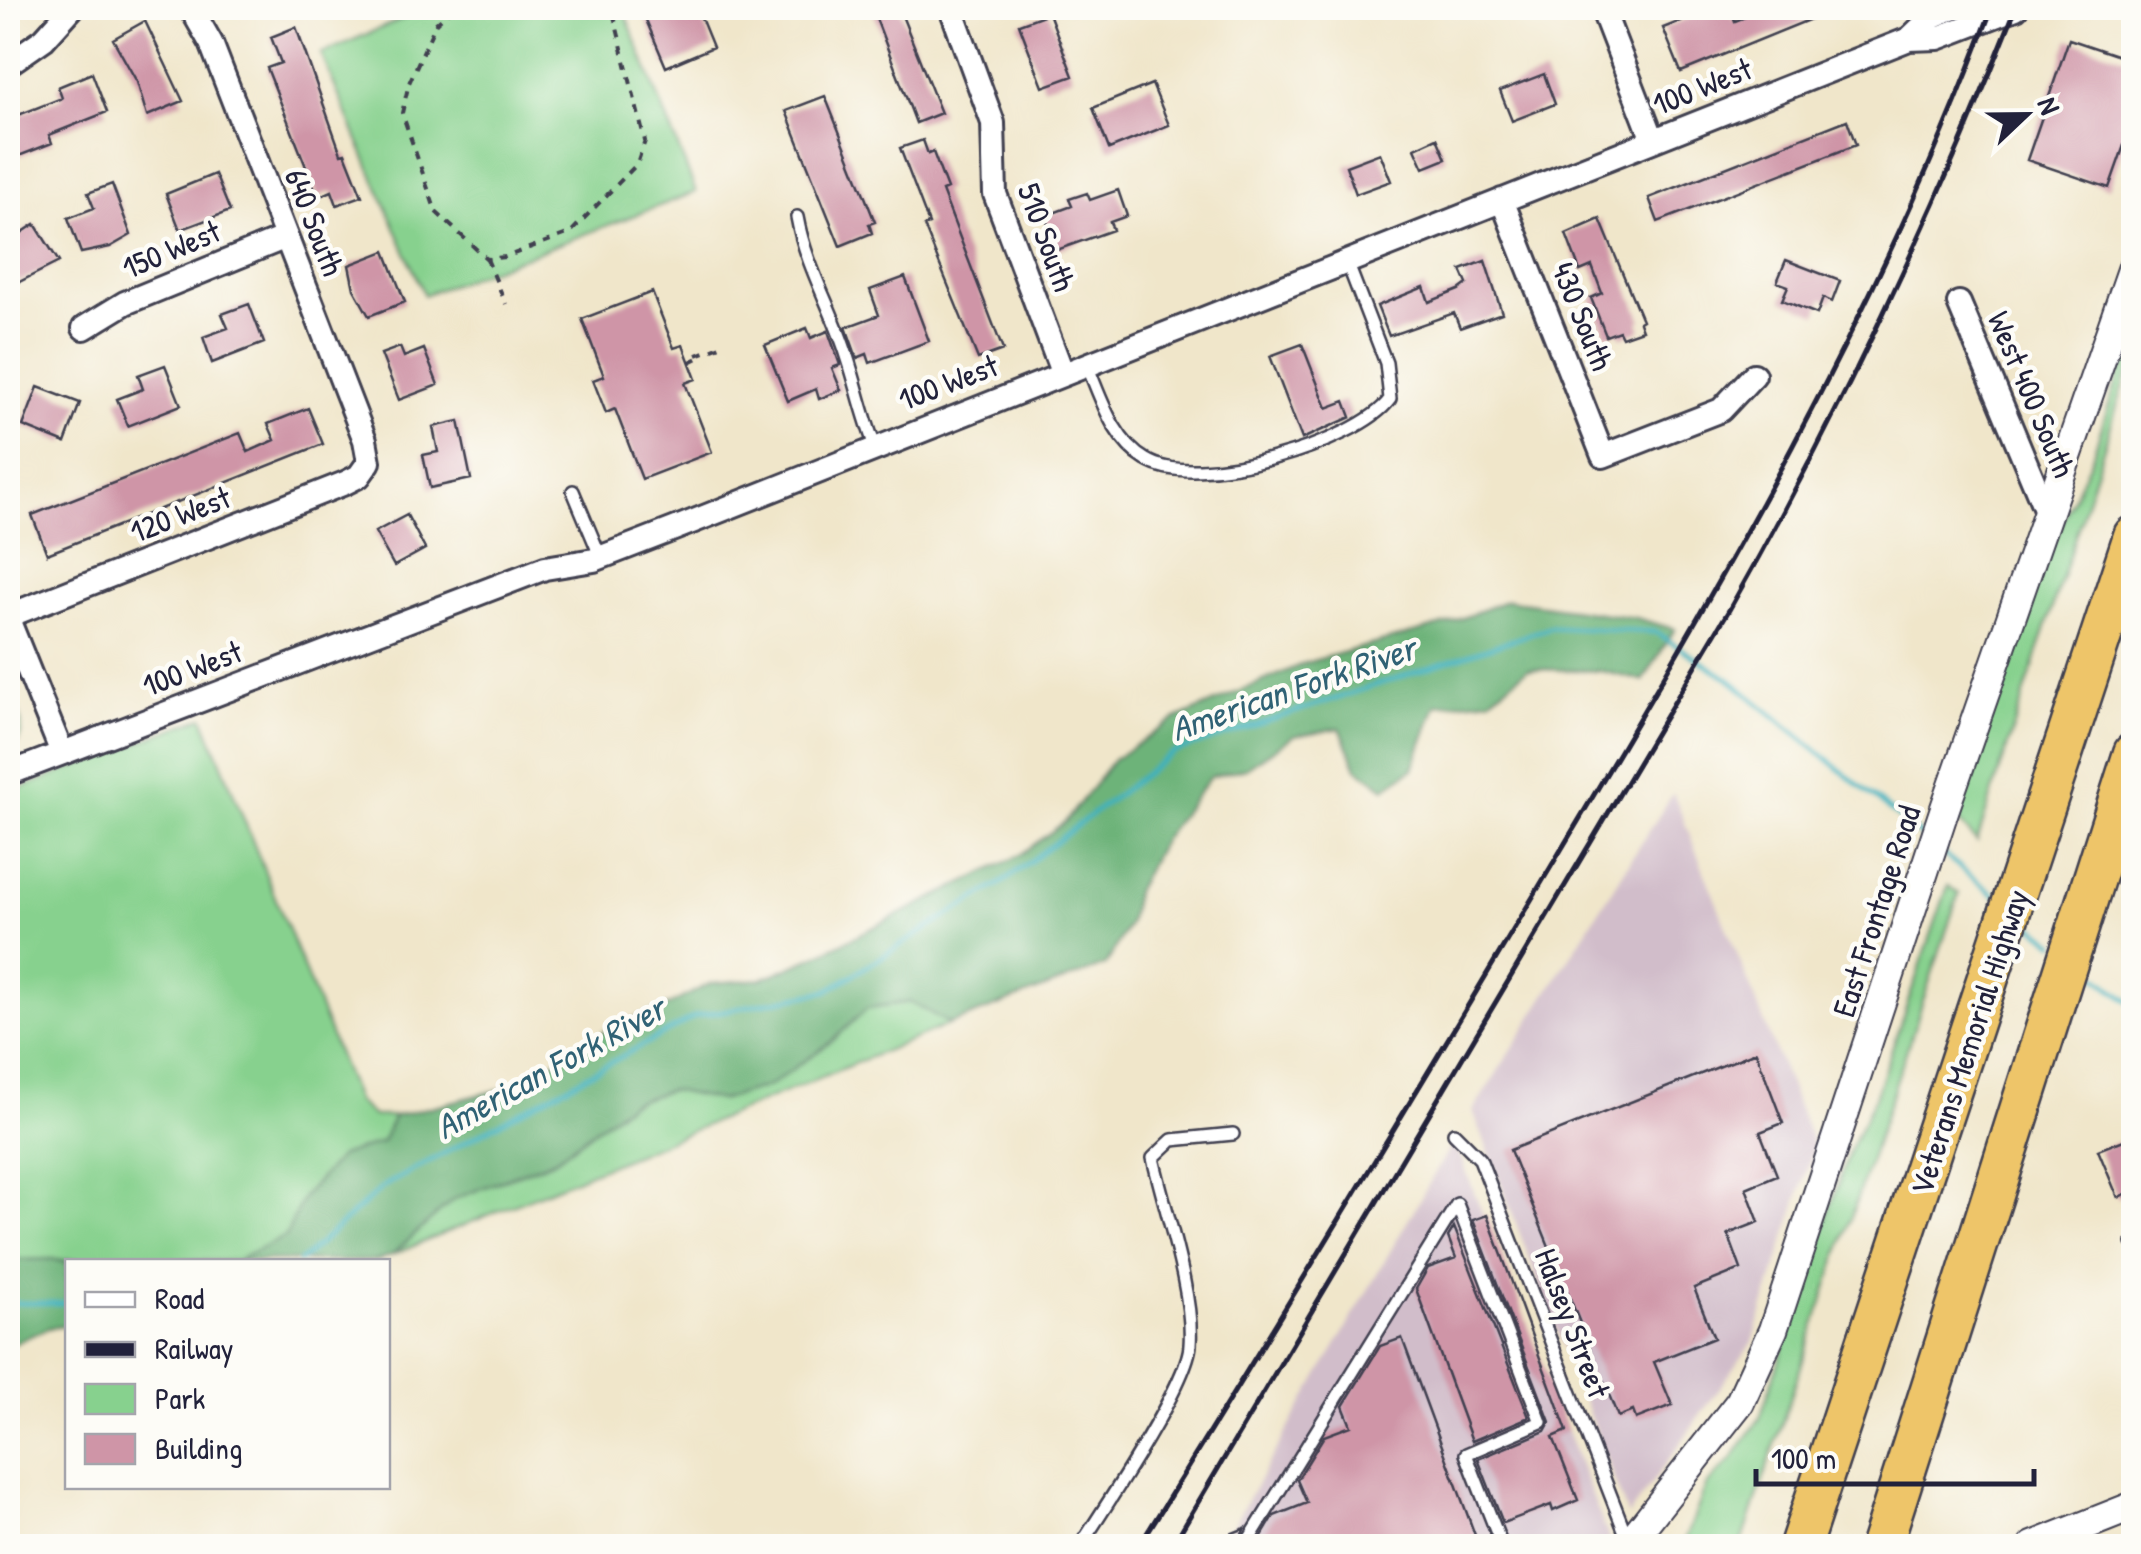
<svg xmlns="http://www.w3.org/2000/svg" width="2141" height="1554" viewBox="0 0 2141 1554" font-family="'Patrick Hand',sans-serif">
<rect width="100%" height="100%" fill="#fdfcf7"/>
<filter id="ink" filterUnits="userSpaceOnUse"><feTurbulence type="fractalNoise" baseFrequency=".01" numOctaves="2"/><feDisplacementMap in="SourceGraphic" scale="20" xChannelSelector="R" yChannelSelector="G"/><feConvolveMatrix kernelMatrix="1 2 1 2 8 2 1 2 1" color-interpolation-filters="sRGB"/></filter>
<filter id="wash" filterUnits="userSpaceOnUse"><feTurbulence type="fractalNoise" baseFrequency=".0048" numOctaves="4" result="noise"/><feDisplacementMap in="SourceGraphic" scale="40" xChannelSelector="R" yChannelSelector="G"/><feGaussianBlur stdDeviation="2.25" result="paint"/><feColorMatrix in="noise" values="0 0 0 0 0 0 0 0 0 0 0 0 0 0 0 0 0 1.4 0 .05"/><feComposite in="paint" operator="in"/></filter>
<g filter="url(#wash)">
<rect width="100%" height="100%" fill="#f0e6ca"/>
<path fill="#d1bdca" d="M1673 793 1814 1147 1753 1342 1628 1516 1473 1111Z
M1454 1140 1609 1539 1606 1546H1221Z"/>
<path fill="#87d18e" stroke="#547a64" stroke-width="2.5" d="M427 8H623L696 192 424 295 321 54Z
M2133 331V357L1977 841 1954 817 2025 603 2092 457Z
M8 683C18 709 32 733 8 754Z
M203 717 357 1102 373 1116H394L382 1142 340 1156 303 1197 286 1236 236 1261 8 1260V793Z
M1948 886 1959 893 1741 1546H1683L1706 1486 1732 1459 1760 1418 1849 1151 1875 1097Z
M911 1002 950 1024 392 1255 454 1199 555 1160 630 1103 670 1090 720 1100 832 1041 867 1008Z"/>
<path fill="#6db379" stroke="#486a5a" stroke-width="2.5" d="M1507 600 1636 618 1675 629 1643 681 1601 671 1528 669 1490 699 1436 705 1413 769 1385 788 1357 768 1340 728 1294 736 1246 768 1210 777 1163 839 1135 892 1129 923 1106 965 950 1024 911 1002 867 1008 832 1041 769 1086 720 1100 670 1090 630 1103 555 1159 454 1199 392 1255 377 1261H236L286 1236 303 1197 340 1156 382 1142 394 1116 511 1087 615 1025 659 1010 711 983 762 979 813 957 1020 855 1066 821 1113 760 1176 719 1305 663 1450 623Z
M53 1259 67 1263V1326L48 1328 8 1346V1260Z"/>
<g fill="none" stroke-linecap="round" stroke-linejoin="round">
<path stroke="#41b1bc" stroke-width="5" d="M1942 853 1996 896
M2024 919 2055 943
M2083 965 2134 1006
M299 1262 384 1186 696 1016 827 991 1006 880 1172 753 1551 627 1655 632 1729 679 1926 840
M8 1303H68"/>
</g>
<g id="blocks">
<path fill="#cf95a7" d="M641 8H697L713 47 666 67Z
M872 8H899L941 113 916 123Z
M1702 8H1730L1735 21 1767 8H1838L1681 72 1663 28 1704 12Z
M1049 13 1073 76 1043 87 1019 24Z
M145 21 183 101 147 116 137 82 113 39Z
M296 27 341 154 345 153 362 196 337 205 332 191 318 197 267 68 281 63 271 37Z
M2069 39 2134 61V117L2109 188 2027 160Z
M92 73 107 112 49 135 52 143 11 159 8 119 62 98 58 87Z
M1544 74 1555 104 1512 121 1500 91Z
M1152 84 1169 125 1109 149 1093 108Z
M825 96 875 222 869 224 872 233 840 246 786 111Z
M1847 120 1856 145 1658 222 1649 198Z
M1437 138 1446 159 1424 168 1415 148Z
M923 140 928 154 933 152 947 189 942 191 1003 350 978 359 924 226 929 224 900 148Z
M1380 153 1391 181 1356 194 1346 166Z
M215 174 230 211 180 230 166 194Z
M112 184 131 235 110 247 81 253 68 218 94 208 88 193Z
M1118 190 1127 216 1110 222 1113 230 1057 250 1045 216 1072 206 1069 199 1087 193 1090 200Z
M1600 219 1642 320 1639 322 1642 330 1622 337 1619 331 1606 336 1591 298 1602 293 1592 266 1580 271 1566 234Z
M35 224 59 262 19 282 8 263V242Z
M385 251 405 302 369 316 354 289 349 265Z
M1786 260 1840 281 1832 302 1823 298 1817 314 1782 300 1788 286 1777 282Z
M1485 261 1502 313 1460 328 1454 313 1389 336 1377 306 1424 287 1429 302 1459 290 1467 284 1461 270Z
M905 277 929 341 870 363 867 354 857 358 846 327 879 315 870 290Z
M652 292 674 348 683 345 696 379 685 383 712 452 642 479 615 409 606 413 593 380 604 376 582 319Z
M249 304 264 343 212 363 203 337 228 328 222 314Z
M807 328 811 338 828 331 840 365 832 368 841 390 819 399 816 389 788 401 765 345Z
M1302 344 1327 408 1345 401 1351 417 1302 439 1270 356Z
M400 347 404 357 424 349 438 385 399 400 381 354Z
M165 365 181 405 128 426 117 399 143 389 138 375Z
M38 387 80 403 65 443 23 426Z
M308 408 323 444 47 554 32 515 240 433 248 452 275 440 268 424Z
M459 421 471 479 430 488 423 455 438 452 433 427Z
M407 515 425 549 394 566 375 532Z
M1756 1052 1783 1123 1760 1132 1777 1175 1746 1188 1759 1222 1728 1234 1741 1269 1694 1288 1714 1338 1654 1362 1672 1405 1636 1419 1633 1411 1618 1417 1510 1150Z
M2134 1136V1192L2118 1198 2098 1150Z
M1487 1215 1567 1431 1553 1437 1578 1500 1553 1511 1551 1505 1503 1523 1478 1459 1545 1431 1550 1422 1473 1220Z
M1454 1227 1529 1417 1472 1441 1416 1289 1428 1268 1456 1258 1448 1237Z
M1402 1338 1479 1546H1256L1274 1516 1307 1503 1297 1480 1324 1436 1351 1426 1343 1406 1380 1346Z
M1245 1528 1236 1546H1201Z"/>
</g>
</g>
<g filter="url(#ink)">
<use href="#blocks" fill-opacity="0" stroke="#413f50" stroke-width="2.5"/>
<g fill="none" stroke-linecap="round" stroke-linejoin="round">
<g stroke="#413f50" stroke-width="16">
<path id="service" d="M797 217C806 267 832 308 847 356 857 386 863 416 875 446
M1086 363C1101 397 1112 440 1146 460 1195 491 1357 444 1390 399L1386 363 1347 262
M573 491 601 558
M1454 1133 1480 1159 1628 1540
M2133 1243 2134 1244
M1080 1546C1104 1509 1188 1383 1190 1345 1194 1294 1165 1211 1153 1158L1172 1140 1233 1134
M1245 1546 1457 1204 1541 1422 1466 1454 1502 1546"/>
</g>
<g stroke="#413f50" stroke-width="28">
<path id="minor" d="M951 8 993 123 995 194 1062 372
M1602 8 1653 140
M1909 39 1938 38 2016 8
M8 64 44 39 72 8
M1502 200 1603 456 1721 410 1754 375
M1959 303 2046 511
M84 328 125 303 286 237
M8 616 345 483 359 476 369 462 365 440 211 43 191 8
M8 619 62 753
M8 774 545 568 594 560 674 529 1909 39 1933 16 1952 8"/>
</g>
<g stroke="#413f50" stroke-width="32">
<path id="tertiary" d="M1627 1546 1740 1402 1773 1330 1945 808 2134 264
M2033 1546 2134 1506"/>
</g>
<g stroke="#413f50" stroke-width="45">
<path id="motorway" d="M1800 1546 2134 536
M1881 1546 2134 753"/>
</g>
<path stroke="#413f50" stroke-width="4" stroke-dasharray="8 8" stroke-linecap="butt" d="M453 8 436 23 409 83 402 113 436 212 487 259 505 257 570 233 637 164 645 141 612 8
M487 259 506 304
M697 355 723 345
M690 362 698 358"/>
<use href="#service" stroke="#fff" stroke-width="11"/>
<use href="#minor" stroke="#fff" stroke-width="22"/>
<use href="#tertiary" stroke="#fff" stroke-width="28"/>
<use href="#motorway" stroke="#eec569" stroke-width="40"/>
<path stroke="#22223b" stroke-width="5" d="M1139 1546C1279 1321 1416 1093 1552 865 1718 588 1880 312 1992 8
M1172 1546 1729 610C1839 416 1934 216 2016 8"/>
</g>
</g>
<g text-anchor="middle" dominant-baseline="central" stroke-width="9" stroke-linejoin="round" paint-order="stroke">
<g font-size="32" fill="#22223b" stroke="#fdfcf7">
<text transform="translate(1702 86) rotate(-22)">100 West</text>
<text transform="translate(315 222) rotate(69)">640 South</text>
<text transform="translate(1047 237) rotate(70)">510 South</text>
<text transform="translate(171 249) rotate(-23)">150 West</text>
<text transform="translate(1583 316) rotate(68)">430 South</text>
<text transform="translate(948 382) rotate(-21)">100 West</text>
<text transform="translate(2032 394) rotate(67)">West 400 South</text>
<text transform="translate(180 514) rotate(-21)">120 West</text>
<text transform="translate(192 668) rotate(-21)">100 West</text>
<text transform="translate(1876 911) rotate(-72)">East Frontage Road</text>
<text transform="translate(1969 1042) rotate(-72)">Veterans Memorial Highway</text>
<text transform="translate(1573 1323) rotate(69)">Halsey Street</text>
</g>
<g font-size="35" font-style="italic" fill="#306275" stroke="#fdfcf7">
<text transform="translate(1293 688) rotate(-19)">American Fork River</text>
<text transform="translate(550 1067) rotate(-29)">American Fork River</text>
</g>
</g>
<rect width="2141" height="1554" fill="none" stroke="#fdfcf7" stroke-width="40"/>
<rect x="65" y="1259" width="325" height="230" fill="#fdfcf7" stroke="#a5a5ac" stroke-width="2.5"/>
<rect x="85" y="1292" width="50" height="15" fill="#ffffff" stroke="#a5a5ac" stroke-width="2.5"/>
<text x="155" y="1309" font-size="30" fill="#22223b">Road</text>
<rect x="85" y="1342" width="50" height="15" fill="#22223b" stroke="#a5a5ac" stroke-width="2.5"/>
<text x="155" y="1359" font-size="30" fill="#22223b">Railway</text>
<rect x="85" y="1384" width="50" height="30" fill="#87d18e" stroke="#a5a5ac" stroke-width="2.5"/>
<text x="155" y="1409" font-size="30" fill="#22223b">Park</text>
<rect x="85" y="1434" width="50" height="30" fill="#cf95a7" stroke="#a5a5ac" stroke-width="2.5"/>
<text x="155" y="1459" font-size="30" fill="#22223b">Building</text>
<g transform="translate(2026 115) rotate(68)" stroke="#fdfcf7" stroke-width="8" paint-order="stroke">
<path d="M0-8L18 38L0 25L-18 38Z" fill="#22223b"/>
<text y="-15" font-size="28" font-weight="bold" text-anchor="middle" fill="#22223b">N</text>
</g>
<path d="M1756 1469v15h278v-15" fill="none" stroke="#22223b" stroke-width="5"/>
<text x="1771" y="1469" font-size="30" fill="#22223b" stroke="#fdfcf7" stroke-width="8" paint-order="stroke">100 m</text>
</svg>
